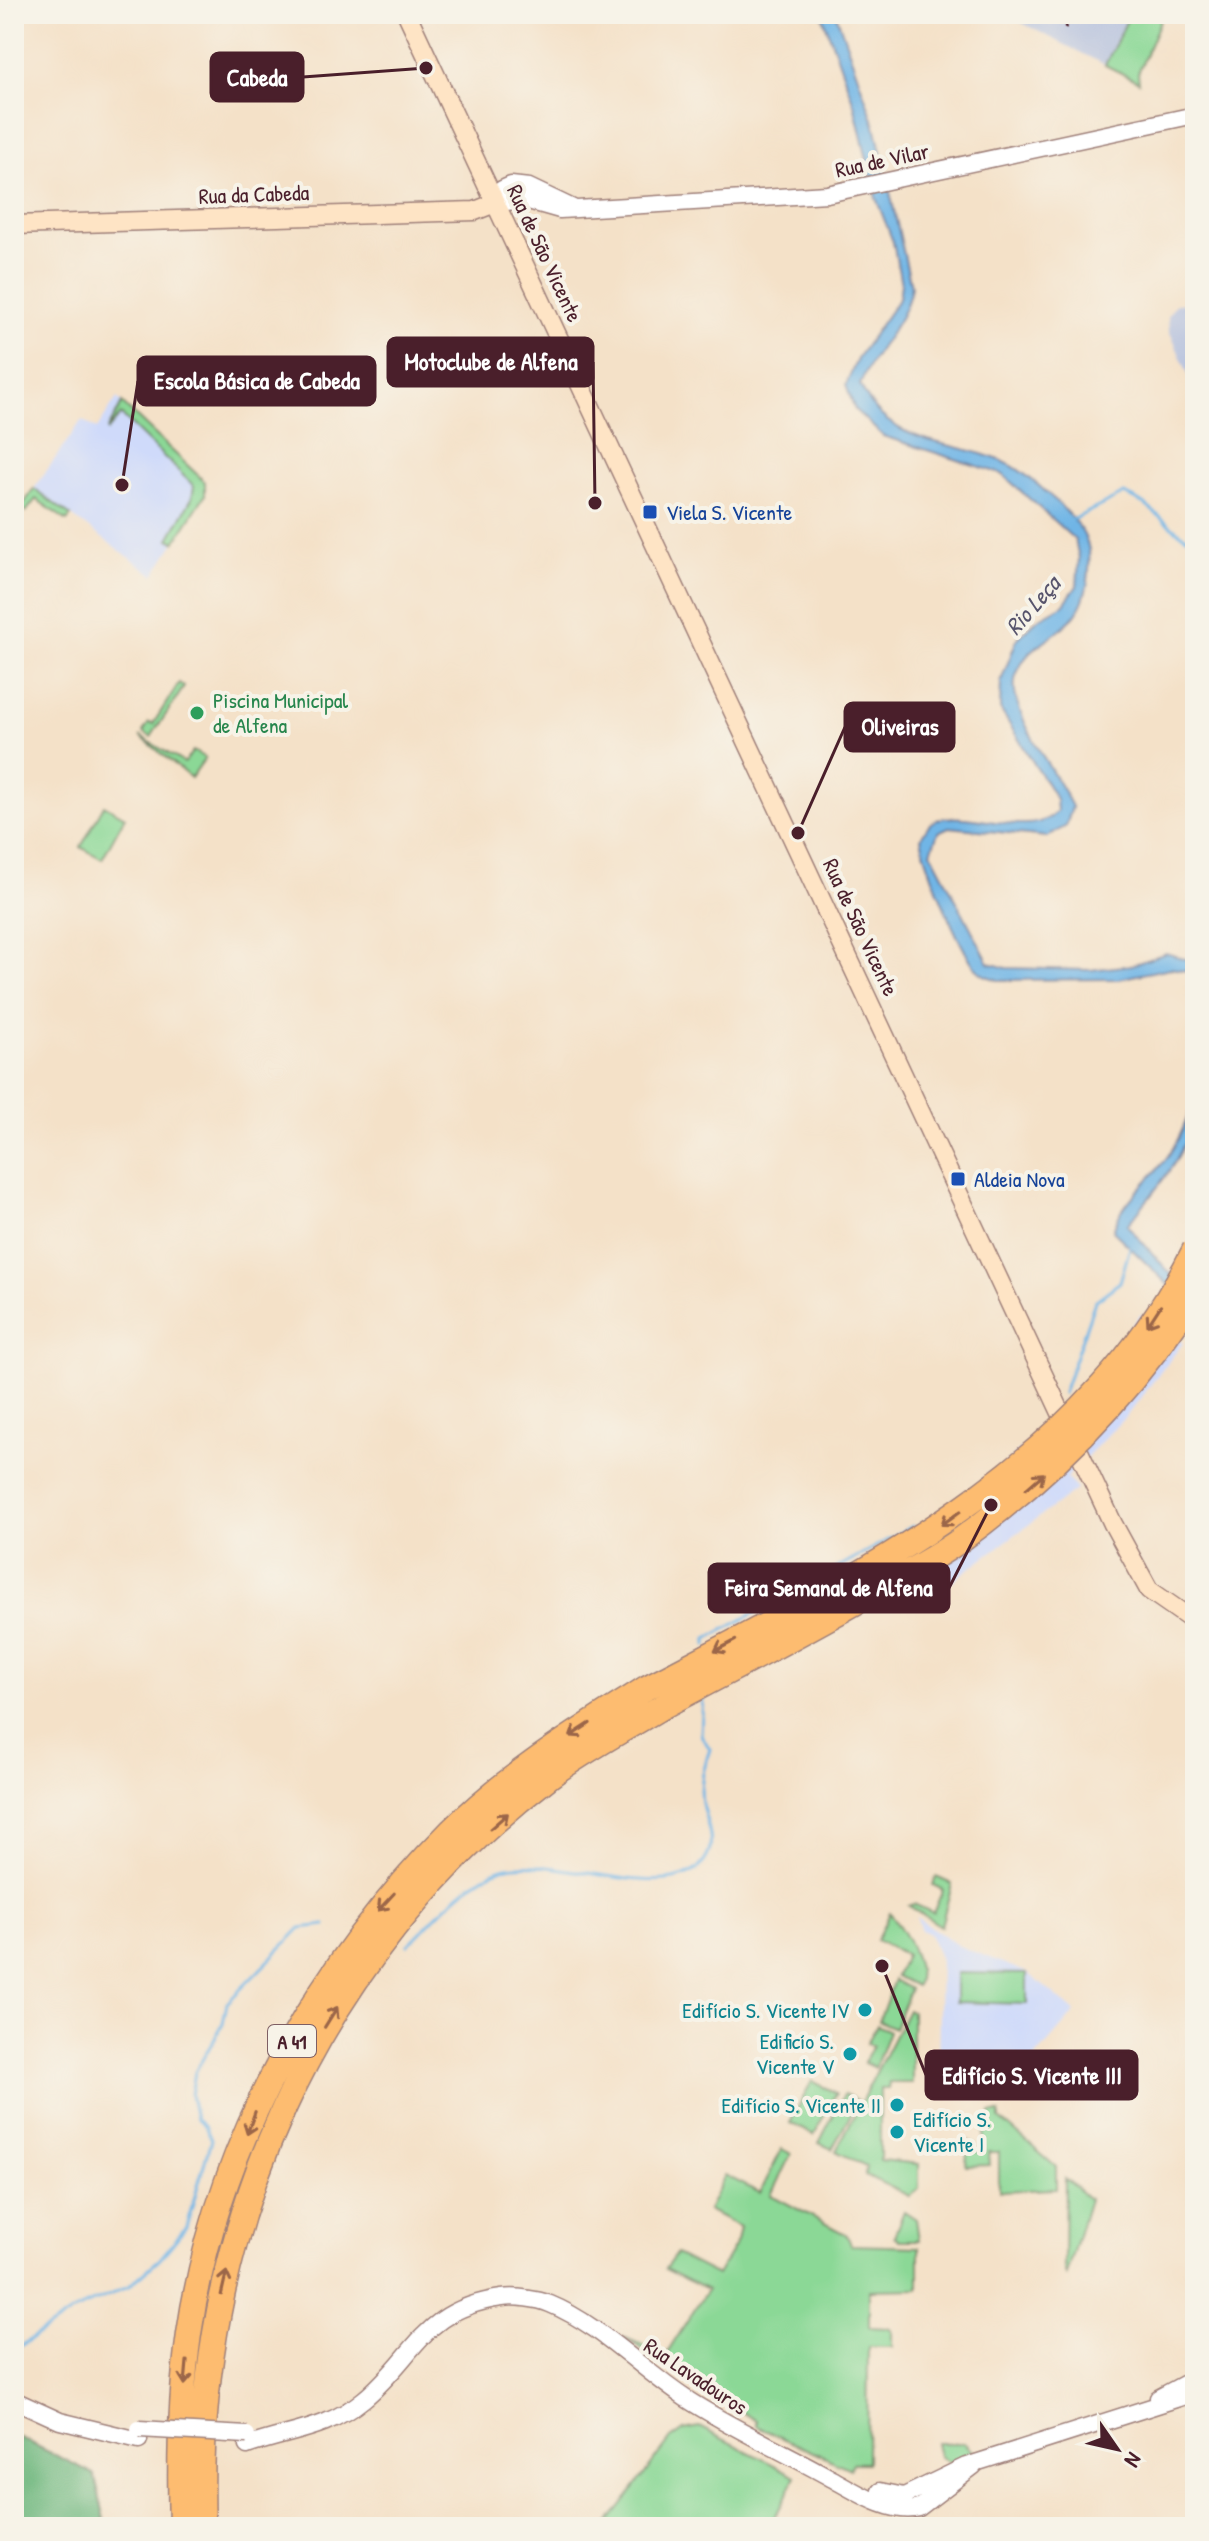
<svg xmlns="http://www.w3.org/2000/svg" width="1209" height="2541" viewBox="0 0 1209 2541" font-family="'Patrick Hand',sans-serif">
<rect width="100%" height="100%" fill="#f7f3e8"/>
<filter id="ink" filterUnits="userSpaceOnUse"><feTurbulence type="fractalNoise" baseFrequency=".0125" numOctaves="2"/><feDisplacementMap in="SourceGraphic" scale="16" xChannelSelector="R" yChannelSelector="G"/><feConvolveMatrix kernelMatrix="1 2 1 2 8 2 1 2 1" color-interpolation-filters="sRGB"/></filter>
<filter id="wash" filterUnits="userSpaceOnUse"><feTurbulence type="fractalNoise" baseFrequency=".006" numOctaves="4" result="noise"/><feDisplacementMap in="SourceGraphic" scale="32" xChannelSelector="R" yChannelSelector="G"/><feGaussianBlur stdDeviation="1.8" result="paint"/><feColorMatrix in="noise" values="0 0 0 0 0 0 0 0 0 0 0 0 0 0 0 0 0 1.4 0 .05"/><feComposite in="paint" operator="in"/></filter>
<g filter="url(#wash)">
<rect width="100%" height="100%" fill="#f4e1c8"/>
<path fill="#cfdafa" d="M117 398 205 482V495L154 575 34 489 82 420 97 429Z
M1141 1314 1183 1343 1128 1414 1066 1478 1077 1489 943 1588 908 1533 983 1485 1068 1404Z
M916 1917 959 1946 1028 1973 1075 2012 1031 2063 1030 2078 945 2080 938 2075 940 1959 929 1934 921 1930Z"/>
<path fill="#bac4de" d="M1004 14H1163L1138 73 1139 82Z
M1195 303V390L1169 330 1168 315 1176 304Z"/>
<path fill="#8bd896" stroke="#6a7c60" stroke-width="2" d="M1130 14H1163L1138 73 1139 82 1105 65Z
M122 403 205 482V495L175 542 169 539 192 498 194 486 121 415 107 431Z
M34 489 71 516 67 521 36 499 26 512 21 508Z
M179 683 184 687 151 737 143 732 149 723 153 724Z
M140 736 184 763 193 751 205 758 191 778Z
M104 805 125 817 102 859 81 847Z
M936 1877 952 1884 941 1926 909 1906 914 1904 933 1913 943 1890 933 1885Z
M890 1913C902 1929 926 1966 916 1986L896 1976 906 1955 876 1940Z
M956 1973 1027 1974V2004L956 2002Z
M894 1980 910 1989 894 2028 879 2021Z
M908 2010 912 2012V2083H889L888 2089H880V2160L919 2164V2188L909 2196 865 2175 866 2166 836 2151Z
M877 2025 889 2031 875 2068 864 2063 873 2046 867 2043Z
M812 2081 836 2093 814 2135 790 2123Z
M844 2094 858 2101 832 2149 819 2143Z
M991 2113H1000V2119L1056 2167V2189L999 2191V2152H989L990 2165 966 2166 968 2141 975 2144 976 2152H984V2132H991Z
M782 2149 791 2154 771 2195 847 2235 851 2245 919 2247V2289L869 2290V2327L888 2328 892 2331V2347H868L867 2463H852L850 2469 756 2426V2421L623 2337 666 2355 707 2290 665 2269 676 2254 717 2275 737 2241 740 2227 708 2210 725 2175 760 2193Z
M1065 2178 1089 2199 1066 2275 1064 2270Z
M904 2211 916 2219 919 2240H899L894 2236Z
M699 2427 796 2476 770 2527H605L671 2439 684 2430Z
M936 2443H964L975 2454 949 2463 939 2456Z"/>
<path fill="#70b87f" stroke="#5d6c55" stroke-width="2" d="M14 2435 94 2474 107 2527H14Z"/>
<path fill="#70b5e6" stroke="#5d6a88" stroke-width="2" d="M822 14H836L875 125 911 286C906 325 873 348 860 385 889 448 949 438 1004 462 1026 471 1068 510 1081 530 1090 544 1090 554 1089 570 1085 642 1031 629 1016 676 1005 708 1058 776 1072 807L1066 826 1047 837 949 827 938 832 931 852 989 963 1006 968 1090 970 1132 965 1166 953 1195 962V972L1170 968 1118 979 998 980C990 977 982 976 976 968 957 944 927 868 921 838 924 833 927 826 931 823 957 804 1032 843 1057 811L1056 799 1000 709 1001 681 1017 639 1038 619 1063 605 1077 586 1079 558 1075 540 1002 474 883 436 855 410 846 385 858 357 899 298 901 284 893 242 876 198 854 104Z
M1195 1098C1195 1147 1157 1188 1127 1225L1177 1281 1181 1297 1113 1231C1120 1203 1148 1183 1165 1160 1179 1142 1187 1119 1195 1098Z"/>
<g fill="none" stroke-linecap="round" stroke-linejoin="round">
<path stroke="#70b5e6" stroke-width="3" d="M1070 521 1124 494C1153 504 1168 530 1195 541
M1063 1393 1095 1301 1120 1282 1131 1244
M707 1645V1639L913 1526
M408 1945C435 1919 466 1879 503 1868 555 1853 680 1911 707 1857 716 1839 705 1821 702 1803 699 1784 704 1767 710 1749L701 1735 703 1696
M14 2350 74 2311 129 2286 160 2259 186 2227 211 2140 206 2128 196 2119 191 2095 195 2072 223 2024 227 2003 301 1928 326 1925"/>
</g>
</g>
<g filter="url(#ink)">
<g fill="none" stroke-linecap="round" stroke-linejoin="round">
<g stroke="#9f807a" stroke-width="19">
<path id="tertiary" d="M573 208 529 187 511 185 502 189 495 203 525 200 560 210 827 194 1195 115
M1158 2398 1195 2378
M14 2400 60 2421 139 2440
M247 2446C291 2430 325 2431 364 2399 417 2355 422 2309 502 2298 515 2296 538 2299 550 2304 599 2324 641 2369 685 2398 731 2428 781 2450 829 2477 853 2490 891 2516 919 2508L974 2466
M880 2491 904 2496 966 2466 1195 2393"/>
</g>
<g stroke="#9f807a" stroke-width="21">
<path id="secondary" d="M407 14 1113 1524 1149 1590 1195 1622
M14 225 475 211 495 203"/>
</g>
<g stroke="#9f807a" stroke-width="27">
<path id="motorway" d="M181 2527C179 2462 180 2398 189 2334 216 2144 317 1966 451 1831 508 1774 578 1732 646 1688
M203 2527C191 2234 314 1956 550 1776 583 1751 622 1731 658 1709"/>
</g>
<use href="#tertiary" stroke="#fff" stroke-width="16"/>
<use href="#secondary" stroke="#fee4c5" stroke-width="18"/>
<use href="#motorway" stroke="#fdbc6f" stroke-width="24"/>
<path stroke="#4a1f2b" stroke-width="3" stroke-dasharray="12 6" stroke-linecap="butt" d="M1065 28 1072 14"/>
<g stroke="#9f807a" stroke-width="19" stroke-linecap="butt">
<path id="tertiary-bridge" d="M139 2429 247 2435"/>
</g>
<g stroke="#9f807a" stroke-width="27" stroke-linecap="butt">
<path id="motorway-bridge" d="M646 1688C855 1578 1084 1473 1195 1249
M658 1709C734 1668 812 1629 886 1585 910 1570 937 1557 959 1541 1054 1472 1133 1392 1195 1293"/>
</g>
<use href="#tertiary-bridge" stroke="#fff" stroke-width="16"/>
<use href="#motorway-bridge" stroke="#fdbc6f" stroke-width="24"/>
</g>
<defs><path id="oneway-shaft" d="M-6 0H5M1.5-3L5.5 0L1.5 3" fill="none" stroke-width="1.6" stroke-linecap="round" stroke-linejoin="round" transform="scale(2)"/></defs>
<g stroke="#9b664a">
<use href="#oneway-shaft" transform="translate(1154 1316) rotate(123)"/>
<use href="#oneway-shaft" transform="translate(1035 1481) rotate(-41)"/>
<use href="#oneway-shaft" transform="translate(951 1518) rotate(144)"/>
<use href="#oneway-shaft" transform="translate(725 1646) rotate(152)"/>
<use href="#oneway-shaft" transform="translate(580 1730) rotate(147)"/>
<use href="#oneway-shaft" transform="translate(499 1821) rotate(-41)"/>
<use href="#oneway-shaft" transform="translate(386 1902) rotate(133)"/>
<use href="#oneway-shaft" transform="translate(331 2017) rotate(-58)"/>
<use href="#oneway-shaft" transform="translate(251 2123) rotate(110)"/>
<use href="#oneway-shaft" transform="translate(224 2283) rotate(-77)"/>
<use href="#oneway-shaft" transform="translate(186 2373) rotate(95)"/>
</g>
</g>
<g fill="#1a4fb4" stroke="#f7f3e8" stroke-width="3">
<rect x="642" y="504" width="16" height="16" rx="4"/>
<rect x="950" y="1171" width="16" height="16" rx="4"/>
</g>
<circle fill="#2e9e5b" stroke="#f7f3e8" stroke-width="3" cx="197" cy="713" r="8"/>
<g fill="#0f9aa8" stroke="#f7f3e8" stroke-width="3">
<circle cx="865" cy="2010" r="8"/>
<circle cx="850" cy="2054" r="8"/>
<circle cx="897" cy="2105" r="8"/>
<circle cx="897" cy="2132" r="8"/>
</g>
<g text-anchor="middle" dominant-baseline="central" stroke-width="8" stroke-linejoin="round" paint-order="stroke">
<rect fill="#f7f3e8" stroke="#7e5f64" stroke-width="2" x="268" y="2025" width="48" height="32" rx="6"/>
<g font-size="20" font-weight="bold" fill="#4a1f2b">
<text x="292" y="2041">A 41</text>
</g>
<g font-size="22" fill="#4a1f2b" stroke="#f7f3e8">
<text transform="translate(882 160) rotate(-12)">Rua de Vilar</text>
<text transform="translate(254 194) rotate(-2)">Rua da Cabeda</text>
<text transform="translate(545 253) rotate(65)">Rua de São Vicente</text>
<text transform="translate(861 927) rotate(65)">Rua de São Vicente</text>
<text transform="translate(696 2376) rotate(34)">Rua Lavadouros</text>
</g>
<g font-size="22" fill="#164399" stroke="#f7f3e8" text-anchor="start">
<text x="666" y="512">Viela S. Vicente</text>
<text x="974" y="1179">Aldeia Nova</text>
</g>
<g font-size="22" fill="#27864d" stroke="#f7f3e8" text-anchor="start">
<text x="213" y="700">Piscina Municipal<tspan x="213" dy="25">de Alfena</tspan></text>
</g>
<g font-size="22" fill="#0d838f" stroke="#f7f3e8" text-anchor="end">
<text x="849" y="2010">Edifício S. Vicente IV</text>
<text x="834" y="2041">Edificío S.<tspan x="834" dy="25">Vicente V</tspan></text>
<text x="881" y="2105">Edifício S. Vicente II</text>
<text x="913" y="2119" text-anchor="start">Edifício S.<tspan x="913" dy="25">Vicente I</tspan></text>
</g>
<g font-size="24" font-style="italic" fill="#57546c" stroke="#f7f3e8">
<text transform="translate(1032 605) rotate(-49)">Rio Leça</text>
</g>
</g>
<path fill="none" stroke="#4a1f2b" stroke-width="3" d="M426 68L303 77M595 503L593 362M122 485L138 381M798 833L845 727M991 1505L949 1588M882 1966L926 2075"/>
<g fill="#4a1f2b" stroke="#f7f3e8" stroke-width="3">
<circle cx="426" cy="68" r="8"/>
<circle cx="595" cy="503" r="8"/>
<circle cx="122" cy="485" r="8"/>
<circle cx="798" cy="833" r="8"/>
<circle cx="991" cy="1505" r="8"/>
<circle cx="882" cy="1966" r="8"/>
</g>
<g fill="#4a1f2b" stroke="#4a1f2b" stroke-width="3">
<rect x="211" y="53" width="92" height="48" rx="8"/>
<rect x="388" y="338" width="205" height="48" rx="8"/>
<rect x="138" y="357" width="237" height="48" rx="8"/>
<rect x="845" y="703" width="109" height="48" rx="8"/>
<rect x="709" y="1564" width="240" height="48" rx="8"/>
<rect x="926" y="2051" width="211" height="48" rx="8"/>
</g>
<g font-size="24" text-anchor="middle" font-weight="bold" fill="#fff">
<text x="257" y="86">Cabeda</text>
<text x="491" y="370">Motoclube de Alfena</text>
<text x="257" y="389">Escola Básica de Cabeda</text>
<text x="900" y="735">Oliveiras</text>
<text x="829" y="1596">Feira Semanal de Alfena</text>
<text x="1032" y="2084">Edifício S. Vicente III</text>
</g>
<rect width="1209" height="2541" fill="none" stroke="#f7f3e8" stroke-width="48"/>
<g transform="translate(1117 2449) rotate(124)" stroke="#f7f3e8" stroke-width="6" paint-order="stroke">
<path d="M0-6L14 30L0 20L-14 30Z" fill="#4a1f2b"/>
<text y="-12" font-size="22" font-weight="bold" text-anchor="middle" fill="#4a1f2b">N</text>
</g>
</svg>
